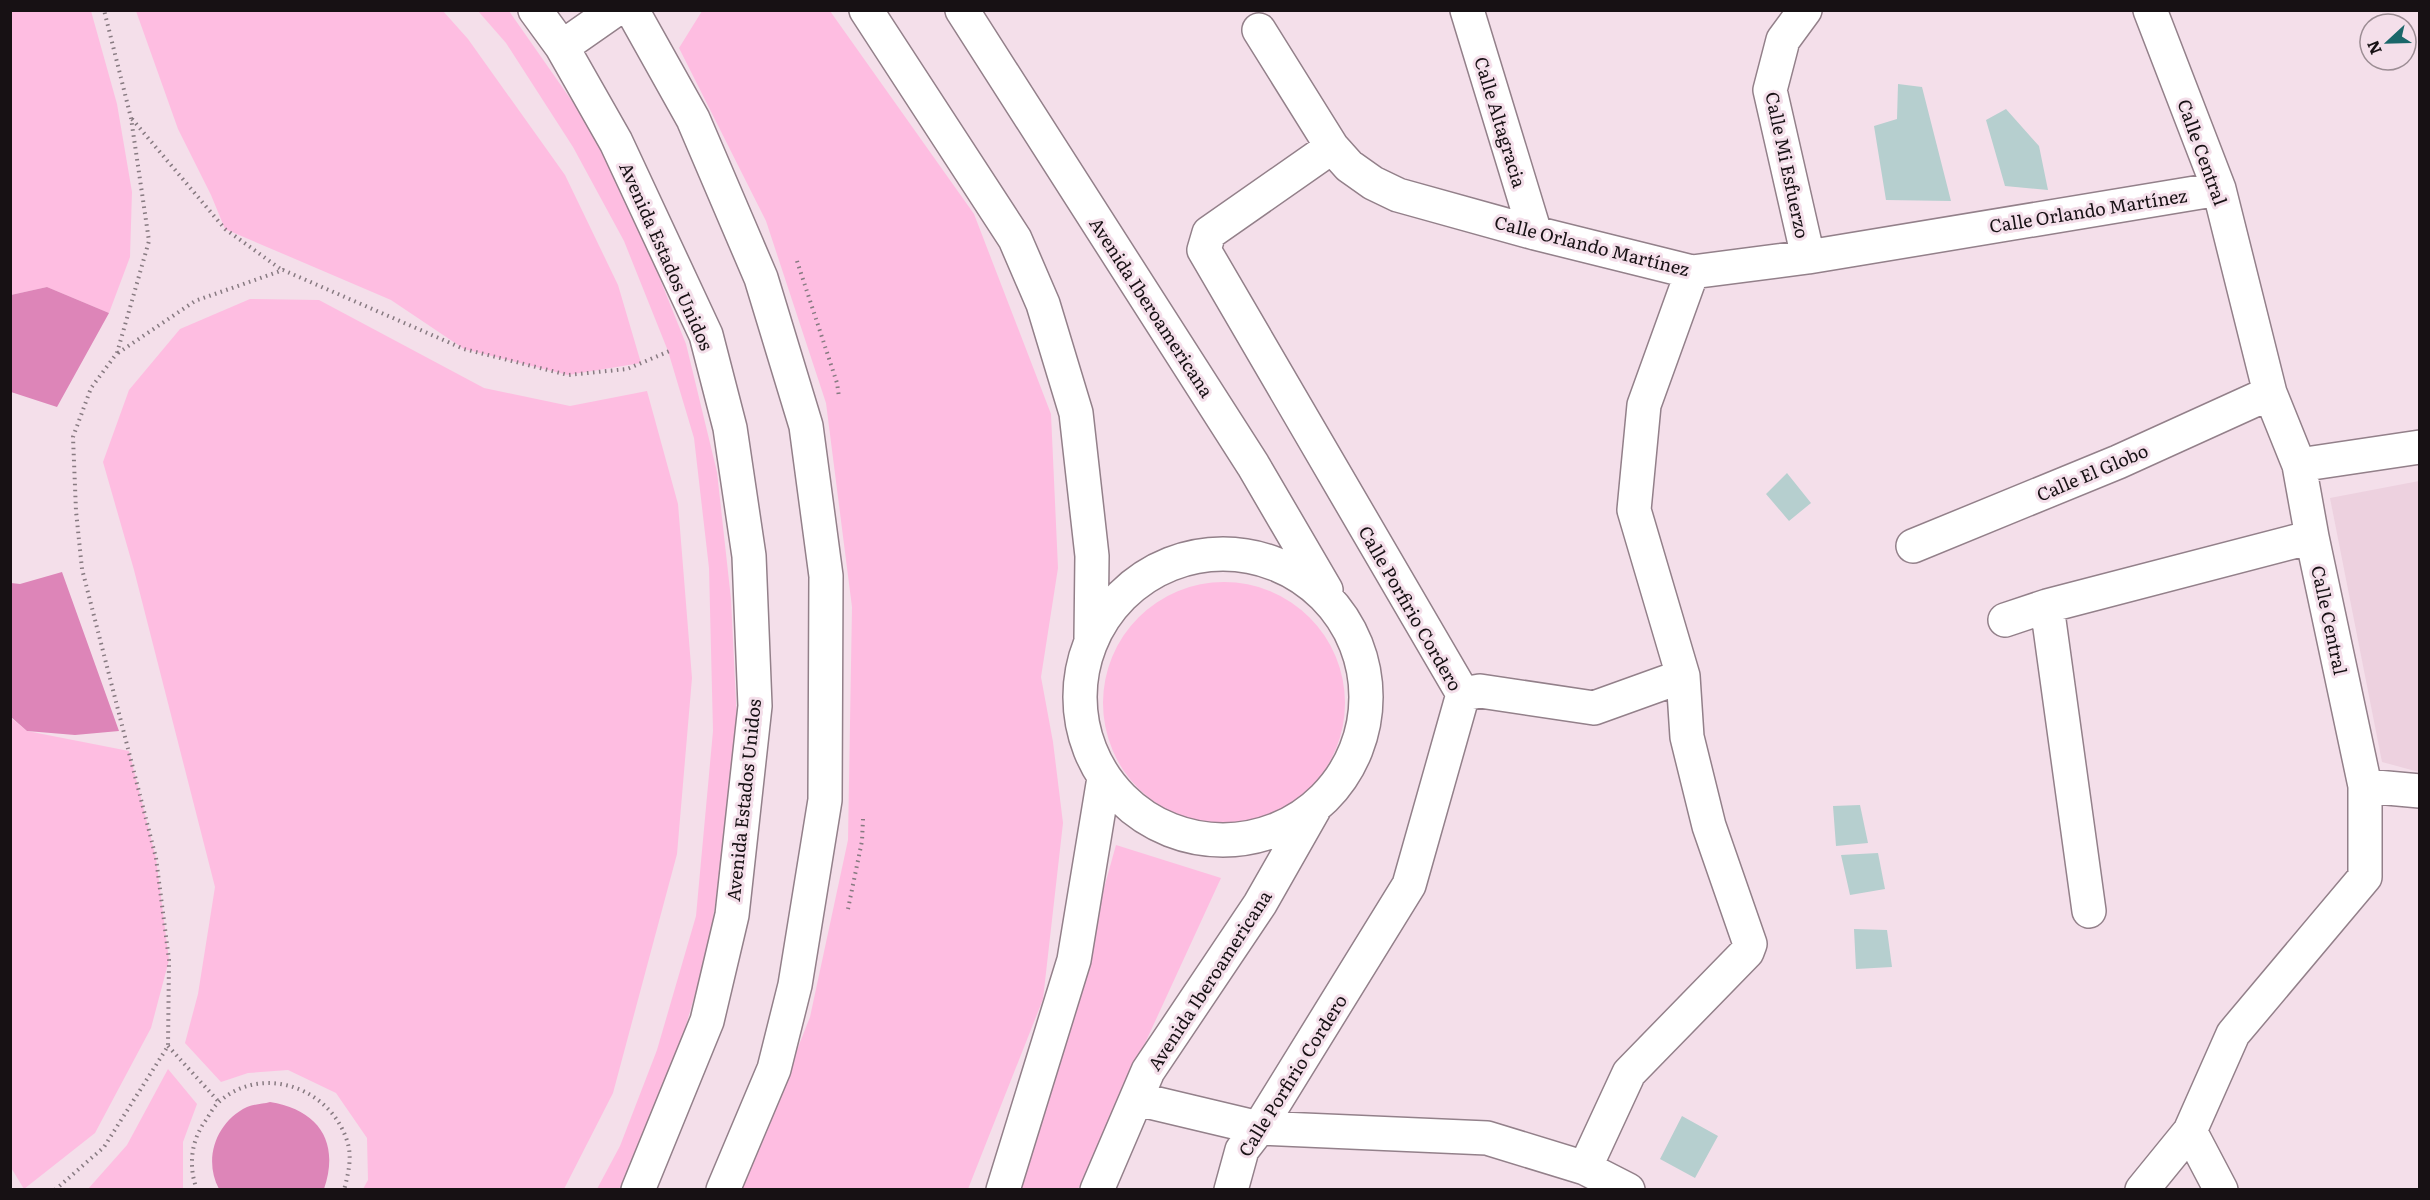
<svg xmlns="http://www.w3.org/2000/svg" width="2430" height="1200" viewBox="0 0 2430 1200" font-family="Literata,serif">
<rect width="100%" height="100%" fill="#f4dfea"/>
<path fill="#edd1df" d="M2419 481H2420L2419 772 2382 762 2330 498Z"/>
<path fill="#febde1" d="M10 11H91L117 104 132 192 130 257 109 313 47 287 11 295Z
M136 11H443L468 39 565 175 618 285 641 363 568 375 464 349 391 300 225 229 211 195 178 129Z
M478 11H509L595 134 642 234 686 344 717 472 731 599 737 723 723 850 709 946 680 1046 642 1143 619 1189H597L620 1146 657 1050 696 916 713 731 709 568 694 438 668 351 624 241 573 147 506 43Z
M702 11H830L974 214 1051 414 1058 568 1041 677 1053 742 1063 823 1043 999 968 1189H742L810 1017 848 840 852 607 826 403 766 221 679 48Z
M250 299 319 300 484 388 570 406 647 391 678 504 692 678 677 854 613 1093 564 1189H363L368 1180 367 1138 336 1093 288 1070 248 1073 221 1082 185 1043 198 994 215 887 134 570 103 462 129 390 180 329Z
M1103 703a121 121 0 1 1 242 0a121 121 0 1 1-242 0Z
M10 717 27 731 129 751 156 858 169 960 151 1028 95 1133 24 1189 10 1166Z
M1116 845 1221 878 1078 1189 1016 1190 1029 1157Z
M168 1069 197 1104 183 1142V1189H88L127 1145Z"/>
<path fill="#dd85b8" d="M47 287 109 313 57 407 11 392V295Z
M62 572 119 731 75 735 27 731 11 717V583L20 584Z
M270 1102C319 1110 340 1142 324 1189H219C203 1159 216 1122 247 1107 254 1104 263 1104 270 1102Z"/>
<path fill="#b6cfcf" d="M1898 84 1922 87 1951 201 1886 200 1874 126 1897 119Z
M2006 109 2039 146 2048 190 2005 186 1986 120Z
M1787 473 1811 503 1789 521 1766 494Z
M1860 805 1868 843 1836 846 1833 806Z
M1878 853 1885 889 1850 895 1841 855Z
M1854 929 1887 930 1892 967 1856 969Z
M1682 1116 1718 1136 1695 1178 1660 1159Z"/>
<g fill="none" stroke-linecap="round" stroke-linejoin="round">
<g stroke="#93808a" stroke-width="36">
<path id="minor" d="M535 10 562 47 616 142 706 335 730 428 749 556 755 706 732 915 707 1021 638 1190
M632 10 693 119 761 278 806 426 826 576 825 800 795 985 774 1069 723 1190
M866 10 1015 239 1043 304 1076 413 1092 556 1091 638
M962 10 1253 465 1326 590
M1467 10 1535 233
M1805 10 1783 40 1770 90 1808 257
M2150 10 2219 189 2270 393 2299 465 2312 537 2365 786V877L2233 1034 2190 1131 2221 1190
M1259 30 1332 147 1349 166 1373 183 1398 195 1535 233 1692 272 1808 257 2219 189
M562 47 615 10
M2299 465 2420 447
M1913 546 2118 462 2270 393
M1080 697a143 143 0 1 1 286 0a143 143 0 1 1-286 0Z
M2047 606 2089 911
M2005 620 2047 606 2312 537
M1463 694 1480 691 1594 708 1683 676
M2365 786 2420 791
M1137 1099 1259 1128 1487 1138 1585 1168 1628 1190
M1585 1168 1629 1073 1747 952 1750 944 1709 826 1687 737 1683 676 1634 510 1644 405 1692 272
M1003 1190 1074 960 1104 778
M1097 1190 1148 1071 1260 904 1314 809
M1231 1190 1242 1150 1259 1128 1409 885 1463 694 1204 250 1209 233 1332 147
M2142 1190 2190 1131"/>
</g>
<path stroke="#877a81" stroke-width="4" stroke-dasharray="1.5 4.5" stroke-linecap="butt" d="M132 119 225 229 282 270
M797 261 837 383 839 397
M118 353 195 301 283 270 464 349 568 375 627 369 672 350
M848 909 862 841 863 819
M168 1046 219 1102
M55 1190 104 1147 168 1046 169 960 156 858 82 569 76 511 73 437 91 388 117 353 149 241 131 118 104 10
M197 1190C188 1166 191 1140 206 1120 210 1114 214 1106 220 1101 264 1063 333 1089 348 1144 352 1159 348 1175 344 1190"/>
<use href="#minor" stroke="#fff" stroke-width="33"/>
</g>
<g text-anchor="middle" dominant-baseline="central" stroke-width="6" stroke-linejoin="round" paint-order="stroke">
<g font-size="18" fill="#171114" stroke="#f4dfea">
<text transform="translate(1501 122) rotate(73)">Calle Altagracia</text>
<text transform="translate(2203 152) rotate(70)">Calle Central</text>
<text transform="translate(1788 165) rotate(78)">Calle Mi Esfuerzo</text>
<text transform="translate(2088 210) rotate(-9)">Calle Orlando Martínez</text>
<text transform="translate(1592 245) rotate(14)">Calle Orlando Martínez</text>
<text transform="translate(667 256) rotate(66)">Avenida Estados Unidos</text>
<text transform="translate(1152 307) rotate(57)">Avenida Iberoamericana</text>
<text transform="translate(2092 472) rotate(-23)">Calle El Globo</text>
<text transform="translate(1411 608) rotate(60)">Calle Porfirio Cordero</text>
<text transform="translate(2330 620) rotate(78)">Calle Central</text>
<text transform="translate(743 800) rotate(-84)">Avenida Estados Unidos</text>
<text transform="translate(1209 980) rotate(-57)">Avenida Iberoamericana</text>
<text transform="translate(1292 1075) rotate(-58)">Calle Porfirio Cordero</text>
</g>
</g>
<rect width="2430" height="1200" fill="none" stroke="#171114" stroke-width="24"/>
<g transform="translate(2388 42) rotate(248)"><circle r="28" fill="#f4dfea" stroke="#9c8d94" stroke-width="1.5"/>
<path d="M0-4.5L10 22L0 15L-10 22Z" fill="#1a676a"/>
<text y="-9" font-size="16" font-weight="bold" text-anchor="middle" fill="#171114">N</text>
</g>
</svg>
